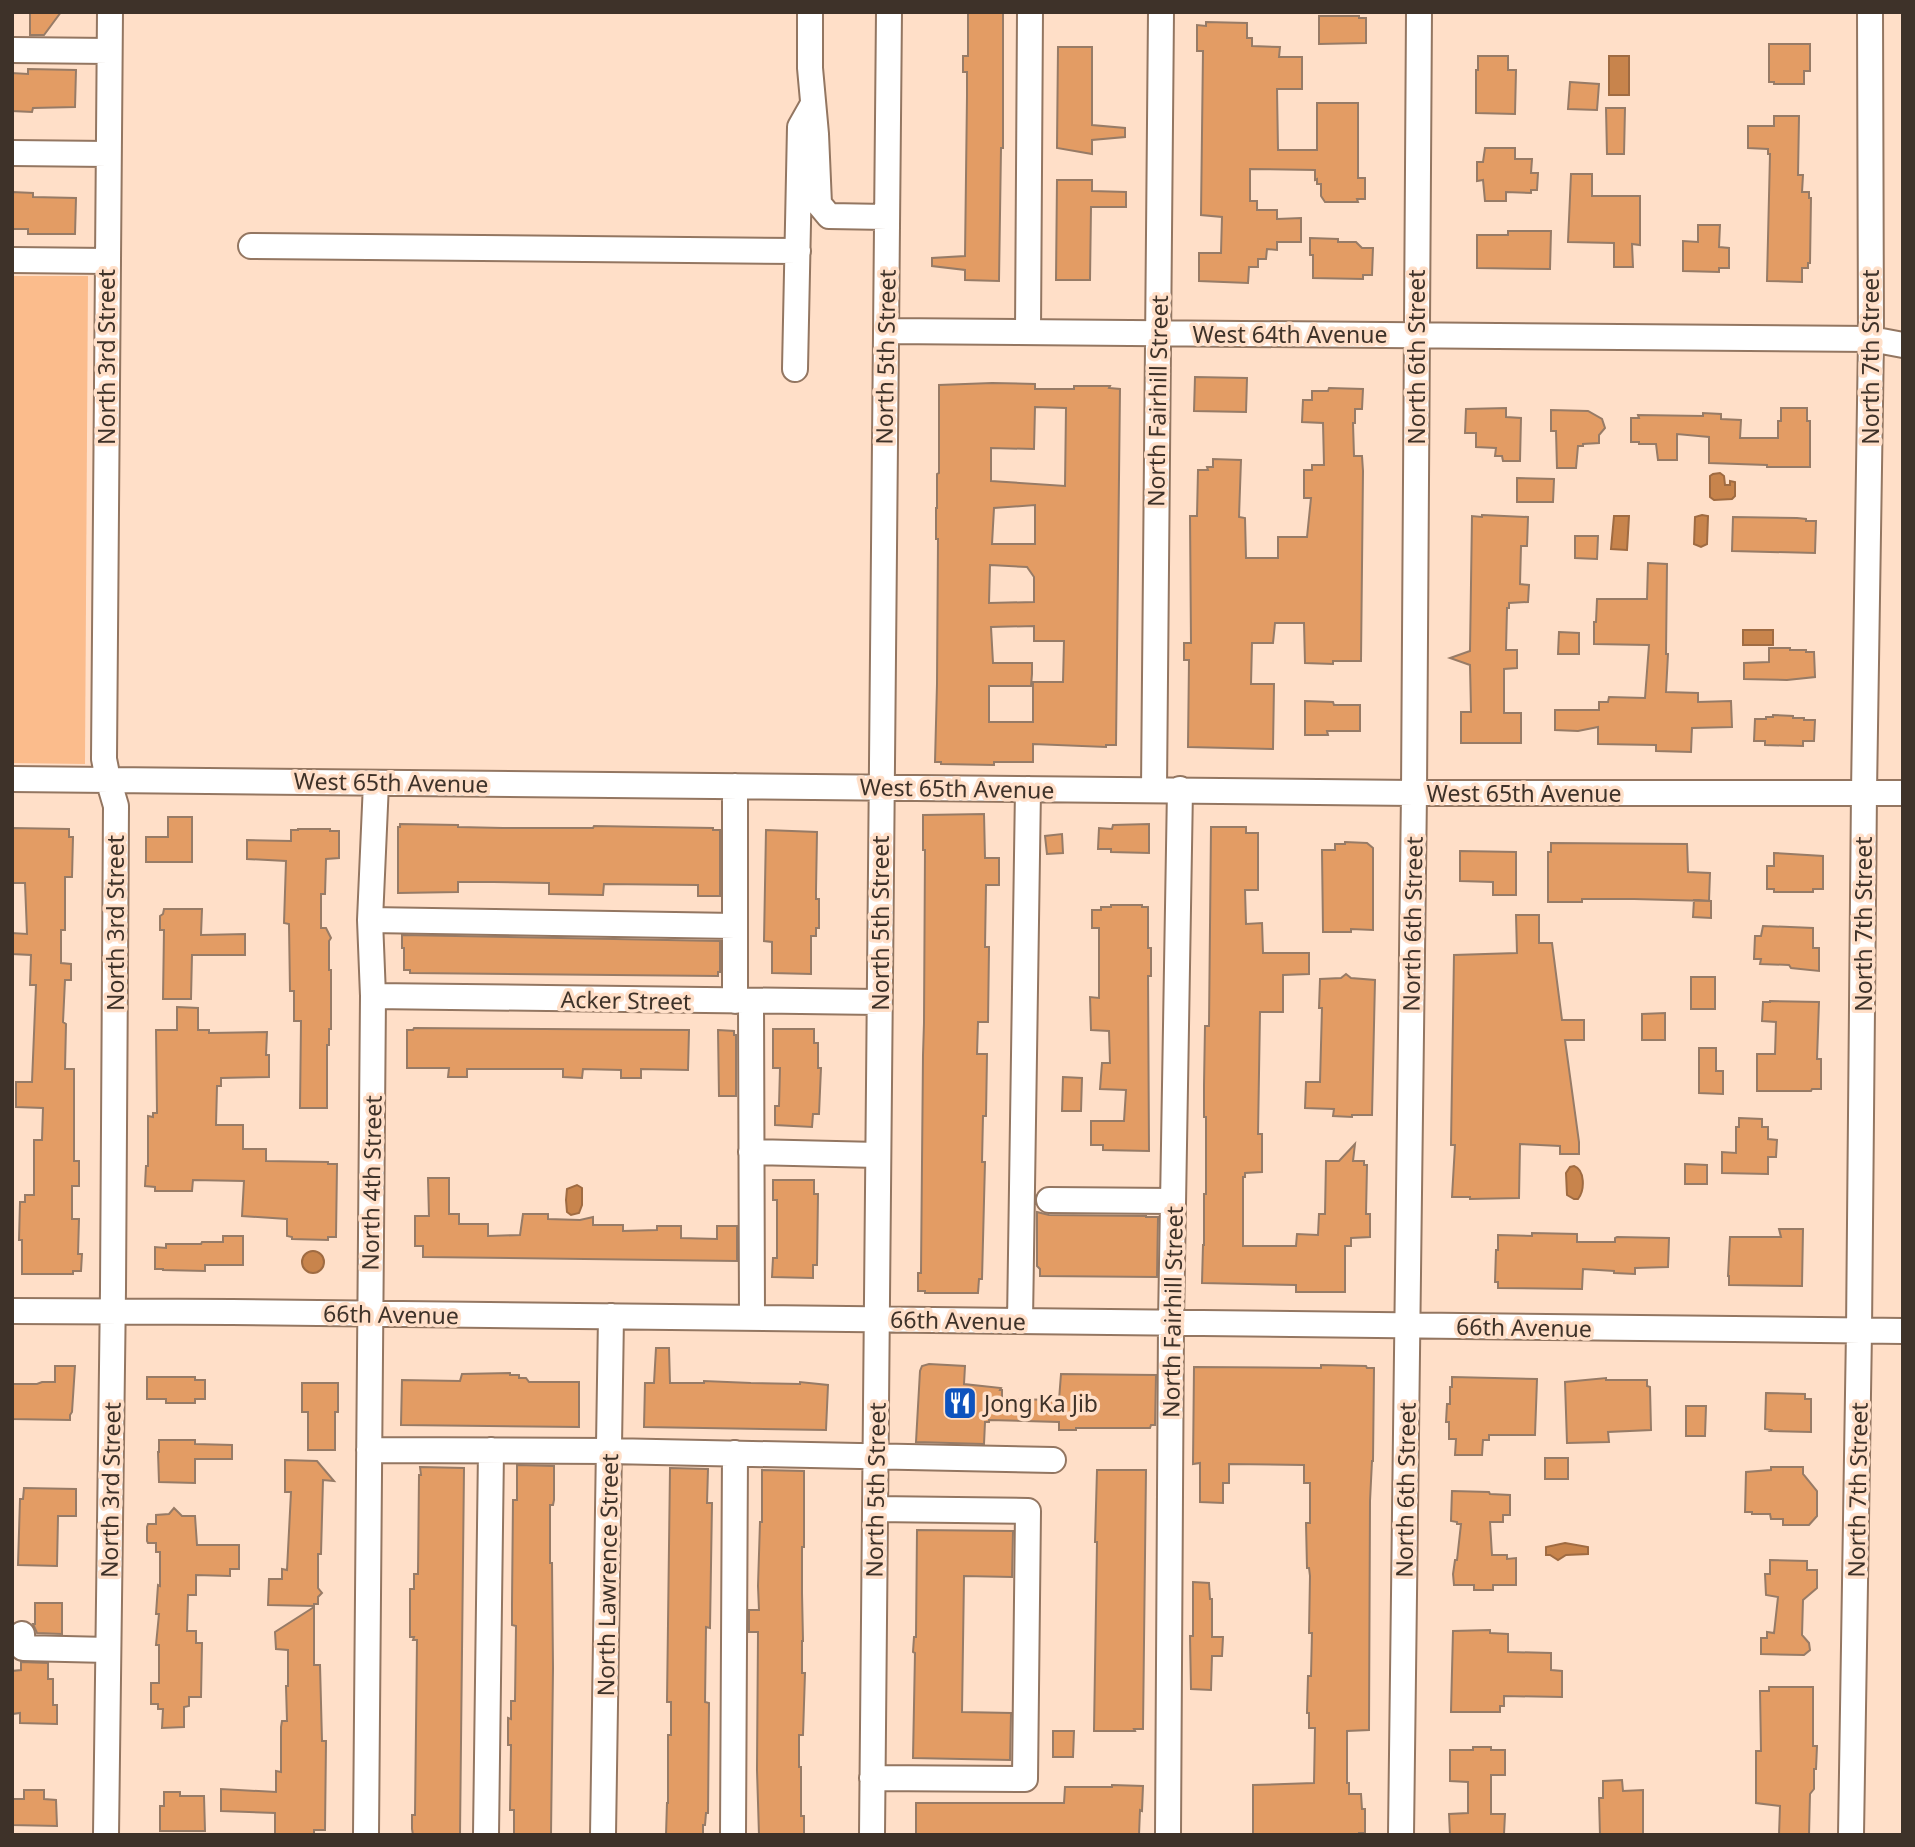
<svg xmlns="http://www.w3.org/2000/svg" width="1915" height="1847" viewBox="0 0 1915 1847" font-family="'Noto Sans',sans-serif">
<rect width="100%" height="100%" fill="#ffdfc8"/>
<path fill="#fbbc8c" d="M12 276H88L85 764 12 763Z"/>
<path fill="#c8844c" stroke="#9f6b42" stroke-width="2" d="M1609 56H1629V95H1609Z
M1720 473 1724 476 1725 485H1730V481L1735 482V496L1732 499 1714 500 1710 497V476L1713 474Z
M1702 515 1708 516 1707 544 1701 547 1694 544 1695 517Z
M1614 516H1629L1627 550 1611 549Z
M1743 630H1773V645H1743Z
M1574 1166C1585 1170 1585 1190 1578 1199H1574L1567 1195 1566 1173 1570 1167Z
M577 1185 582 1188V1205L579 1213 571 1215 567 1212 566 1200 567 1189Z
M302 1262a11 11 0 1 1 22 0a11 11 0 1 1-22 0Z
M1565 1543 1588 1547V1554L1566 1555 1558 1560 1550 1555H1546V1547Z"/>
<path fill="#e39c64" stroke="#977b66" stroke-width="2" fill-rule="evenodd" d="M30 12H61L44 35H30Z
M968 12H1003V148H1001L999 281 965 280V270L932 266V258L965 256 967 96V72H963V56H968Z
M1319 16H1359V18H1366V43L1319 44Z
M1206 22 1247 23V38H1252V46L1280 47 1279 57H1302V89H1277L1278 150H1317V103H1358V178H1365V199H1357L1358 202H1325L1321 196V184H1317V179L1315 180V170L1250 169V201H1257V210H1277V219L1301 218V242H1277V250L1267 249 1266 259H1258V267H1249L1248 283 1199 281V253H1221L1222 217 1201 215 1203 51H1197V25L1206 26Z
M1769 44H1810V71H1804V84H1774V82H1769Z
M1058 47H1092V125L1125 128V137L1092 140V154L1057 148Z
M1478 56H1508V70H1516L1515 114 1476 113V70H1478Z
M28 69 76 70 75 107 33 108 32 112 12 111V73L28 74Z
M1570 82 1599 84 1597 110 1568 109Z
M1606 108H1625L1624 154H1607Z
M1774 116H1799L1798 175H1803L1802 192H1809V198H1811L1810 263H1808V268H1802V282L1767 281 1770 154H1768V149L1748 148V126H1774Z
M1485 148H1515V159H1532L1531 173H1538L1537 190H1531V193L1506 192V201H1485L1483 180 1477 181V162H1483Z
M1571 174H1592V196H1640V245L1632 244 1633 267H1614V243L1568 242Z
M1057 180H1092V191L1126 192V207H1091L1090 280H1056Z
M12 192 33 193V197L76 198 75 234H28V229H12Z
M1698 225H1720L1719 247 1729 248V268H1719V272L1683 271V241L1698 242Z
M1508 231H1551L1550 269 1477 268V235H1508Z
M1310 238 1338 239V242H1356L1362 248H1373L1372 275H1363V279L1313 278V255H1310Z
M1195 377 1247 378 1246 412 1194 411Z
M992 383 1035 384V389H1074V386H1110L1109 388 1120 389 1116 745H1106V747L1033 744V762H994V765L941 764V762H935L937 684 938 539H936V508H937V474L939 473V385ZM1035 407 1066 408 1065 486 991 481V448L1034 449ZM1035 505V544H992L994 508ZM990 565 1027 567 1034 577V602L989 603ZM1034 626V641H1064L1063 682H1033V722H989V686H1031L1032 674V663H993L991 627Z
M1329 388 1363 389 1362 409H1355V423H1353L1354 456H1362L1363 471 1361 661H1333V664L1305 663 1304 623H1275L1273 643H1252L1251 684H1274L1273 749 1188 747 1189 660H1184V643H1191L1190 516H1197L1198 470H1208L1207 467H1213V459L1241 460 1239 517 1245 518 1246 558H1278V537H1307L1311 498H1304V470H1312V465H1324L1323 423 1302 422 1303 400H1312V391H1328Z
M1506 408V417L1521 418 1520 461H1503L1502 456H1495L1496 448 1476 447V433H1465L1466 409Z
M1781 408H1807V421H1810V467H1767V465L1709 463V437L1677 434V460H1658L1656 444H1639V442H1631V418H1639L1638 415 1703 416V413L1721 414V419L1741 420 1740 438H1778V421H1781Z
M1551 410 1588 411 1602 419 1605 428 1599 435V443L1583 444V446H1578L1576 468H1557L1556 431H1551Z
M1517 478 1554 479 1553 502H1517Z
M1482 515 1528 517 1527 546H1521L1520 584 1529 585 1528 602 1509 603V608H1507L1506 650H1517V668L1504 669V713H1521V743H1461V712H1471L1470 665 1450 658 1470 651 1472 516 1482 517Z
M1733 517 1797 518 1806 519V521H1816L1815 553 1732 551Z
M1575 536H1598L1597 559 1575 558Z
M1648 563 1667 564 1666 654H1668L1666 692 1698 693V702L1731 701 1732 727 1692 728 1691 752 1656 751V745L1598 744V727L1578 731 1555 730V710H1599V702H1608L1609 697 1645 698 1649 645 1594 644V622H1596L1597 599H1647Z
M1559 632 1579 633V654H1558Z
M1769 648H1790V650H1806V652H1814L1815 677 1787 680 1744 679V663L1769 662Z
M1305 701 1333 702 1334 705H1360V731H1327L1328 735H1305Z
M1773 715 1793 716V718H1804V720H1815L1814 741H1803V746L1765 745V741H1754L1755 719H1766V717H1773Z
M984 814 985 858H999V885H986L985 947H989L988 1022H978L977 1054H987L986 1116H983L982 1162H985L982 1279H979L978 1293H925V1291H918V1273H921L923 1055 924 1023 925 850H923V815Z
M168 817H192V862H146V837H168Z
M400 824 458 825V827L503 828H593L594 826 713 828V830H720V896H698V885L604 884 603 895 549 894V883L493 882H458V892L398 893V827H400Z
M1149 824V853L1111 852V849H1098L1099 828 1112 829 1113 825Z
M1211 827H1246V833H1258V890H1245L1246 924 1262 923 1263 953H1309V974L1283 975V1012H1260L1258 1134H1262V1172L1245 1173V1177H1243V1246H1296L1297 1234 1318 1235 1319 1214H1325L1326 1161H1339L1355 1144 1353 1161H1364V1165H1367L1366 1214H1370V1237L1351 1238V1246H1345V1292H1296V1285L1202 1283 1203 1245H1204V1194H1206V1117H1204V1085L1205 1026H1209Z
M12 828 69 829V837H73L72 877H65V930H61V963L71 964V980H65L63 1022 66 1024 65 1069H74V1161H79V1186H72V1219H79L78 1254H82L81 1271H73V1274H22V1240H19L20 1202H25V1195H34V1140H42L43 1108 16 1107V1082H32L36 985H30L31 955 12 954V933L27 934 25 883H12Z
M298 829H330V831H339V858L326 859 325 894H321V928H326L331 938 329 941V970H331V1029H329V1045H327V1108H300L301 1021H294V991H290L289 924 284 923 286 861 247 859V840L291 841V830H298Z
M766 830 817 832 816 891V899H819V928H816V936H811V974L772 973V942L764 941Z
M1062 834 1063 853 1047 854 1045 836Z
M1345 842 1367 843 1373 848V930L1351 929V932H1323L1322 850H1335V844H1345Z
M1551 843 1687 844 1688 872 1710 873 1709 901 1634 899H1582V902H1548V852H1551Z
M1460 851 1516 852V895H1493V882L1460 881Z
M1774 853 1823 856V889H1813V892H1774V889H1767V866H1774Z
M1694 900 1711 901V918L1693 917Z
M1111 905H1142V907H1148V948H1151V976H1148L1149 1151 1103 1150V1145H1091V1121H1124L1126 1090 1100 1089 1102 1063H1110L1109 1031 1091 1030 1090 997 1099 998V928H1092V910H1101V907H1111Z
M164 909H202L201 935 245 934V955H192L191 999H163L164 930H160V916L163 914Z
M1516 915H1539V943H1552L1562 1020H1584V1040H1565L1579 1142V1154H1560V1146L1520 1144 1519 1198 1470 1199V1197H1452L1455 1145H1451L1454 955 1517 953Z
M1763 926 1813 928V948H1819V971L1791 968 1789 965 1760 964 1761 959H1754L1755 936H1761Z
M402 935 720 941V972H718V976L410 973V970H404V948H402Z
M1346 974 1351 978 1375 980 1372 1115H1352V1117L1333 1116 1334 1109 1305 1108 1306 1082H1320L1322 1008H1319L1320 979 1341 978Z
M1691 977H1715V1009H1691Z
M1770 1001 1819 1002 1817 1059H1821V1089H1812L1811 1091H1757V1054H1775L1776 1022 1762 1021 1763 1002H1770Z
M177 1007 198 1008V1030H209V1033L267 1032 266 1055H269V1077L221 1078V1086H217L216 1125H243V1149H266V1161L328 1162V1164H337L336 1237H328V1240L292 1239V1237L287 1236V1219L242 1216 244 1181 193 1180 192 1191H155V1187L145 1186 146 1166H148V1116L153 1117V1113H157L156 1030H177Z
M1665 1013V1040H1642V1014Z
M414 1028 689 1030 688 1070 641 1069V1078H621V1070L583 1069 582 1078 563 1077V1069H467V1077H448L449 1068H407V1030H413Z
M773 1029H814V1043H818V1068H821L819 1114H813L812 1127 775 1125V1106H779L780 1068H773Z
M718 1030 734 1031V1035H736V1096H719Z
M1699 1048H1716V1071H1723V1094L1699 1093Z
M1063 1077 1082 1078 1081 1111H1062Z
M1739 1118 1762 1119V1127H1768V1139L1777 1140 1776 1157H1768V1174L1722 1173V1152L1736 1153V1127H1739Z
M1685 1164 1707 1165V1184H1685Z
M428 1178H449V1214H459V1224H488V1236L520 1235 523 1214H548V1219L580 1220 593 1217V1225H623V1231L657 1230V1226H681V1238L717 1239V1226H737V1261L423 1257V1246H415V1216H429Z
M773 1180H814V1194H818L817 1265H813V1278L772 1277 773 1258H777V1200H773Z
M1037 1212 1049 1215 1146 1216V1217H1158L1157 1277 1040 1276V1269L1037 1266Z
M1779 1229H1803L1802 1286 1729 1285V1276H1728L1730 1237H1781Z
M1532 1233 1577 1234V1242H1615V1238L1617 1237 1669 1238 1668 1267 1635 1268V1274L1614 1273V1271L1583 1269 1582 1289 1498 1288V1282H1495L1496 1250H1498V1235L1532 1236Z
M223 1236H243V1265H205V1271L163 1270V1269H155V1247L166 1248V1244H201L202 1242H223Z
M656 1348H669L670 1383H704V1381L751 1383 800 1384V1382L828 1385 826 1430 644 1427 645 1383H654Z
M929 1364 965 1366 964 1384 1001 1388 1000 1390H1002V1399L1059 1400 1061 1374 1156 1375 1155 1425H1151L1150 1428H1076V1430H1059V1422L989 1420V1422H985L984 1444 916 1442 920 1371 922 1366Z
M1321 1365 1366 1366 1367 1368H1374L1373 1461H1372L1370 1501 1369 1730 1347 1731V1783H1349V1794H1361L1362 1809H1365V1833H1359V1835H1253V1785L1314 1783 1315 1728H1309V1713H1307L1308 1676H1311L1312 1633H1309L1310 1576 1309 1568H1307L1306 1523H1310V1483H1304V1465L1229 1464V1483H1223V1503L1200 1502V1463L1193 1464 1194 1367 1321 1368Z
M55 1366H75L72 1412 70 1415V1420L12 1419V1384H37L42 1382H55Z
M510 1373V1375H519V1378H526L529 1382H579V1427L401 1425 402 1380 460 1381 462 1374Z
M147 1377H195V1380H205V1399H195V1403H166V1399H147Z
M1452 1377 1537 1379 1535 1435H1489V1440H1483L1482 1455H1455L1456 1439H1449V1422H1446L1447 1404H1450V1387H1452Z
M1606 1378V1380H1647V1386L1650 1387 1651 1430 1608 1432 1609 1442 1567 1443 1565 1382Z
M302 1383H338V1412H335V1450H308V1412H302Z
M1766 1393 1805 1394V1399H1811V1432L1770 1431 1771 1430 1765 1429Z
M1686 1406H1706L1705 1436H1686Z
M159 1440H195V1444L232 1445V1459H195V1483L159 1482 158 1452H159Z
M1545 1458H1568V1479H1545Z
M285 1460 317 1461 334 1481 323 1480 321 1554H318V1588L322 1593 318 1597V1604H314V1606L268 1605 269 1579H282V1569L287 1570 291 1492H285Z
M517 1465 554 1466V1500L553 1505H550V1563H552L553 1668 551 1835H514V1810H510L511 1745H508V1718L511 1719V1701H515L516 1626 512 1625V1605L513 1500H517Z
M420 1467 464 1468 460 1835H413L412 1829V1815H415L417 1640H413L414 1637H410V1589H414V1574H418L419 1475H421Z
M1771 1467H1803V1474L1817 1491V1516L1809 1525H1783V1519H1771L1770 1514H1752V1512H1745L1746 1472 1771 1470Z
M670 1468 708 1469 707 1503H712L710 1628 706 1627 705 1702 709 1703 708 1813H706L705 1825H703V1835H666L667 1803H668V1735H671V1702H667Z
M762 1470 804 1471V1547H802V1593L803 1641H802V1673H805L803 1735H799V1767H801V1816H804V1835H759L757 1770 758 1632H749V1610H759L758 1586 760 1522H762Z
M1097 1470H1146L1143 1729H1134L1135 1731H1094L1097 1542H1095Z
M24 1488 76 1489V1516H58L57 1566 18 1565 20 1499H23Z
M1452 1491 1489 1492 1490 1494 1510 1495V1515H1503V1522H1490L1492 1555H1507V1559L1516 1558V1585H1493V1590H1474V1585H1454L1453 1574 1455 1560H1457L1461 1524H1457V1522L1451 1521Z
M174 1508 182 1516H195L197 1545H239V1569H230V1576L196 1575V1595H188L187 1631H196V1643H202L201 1697H189V1706L184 1707V1727L162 1728 163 1709H158V1704H151V1683H159V1645H156L159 1614H156L158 1585 160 1586V1552H156V1543H148L147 1541V1527L148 1524H156V1515L169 1514Z
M917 1530 1013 1531 1012 1577 964 1576 962 1712 1011 1713 1010 1760 913 1758 915 1653 913 1652 914 1637H916Z
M1770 1560 1807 1561V1570H1817V1588L1803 1600 1802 1635 1809 1643 1810 1650 1804 1655 1761 1654V1638H1767V1632L1774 1633 1778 1597 1766 1595 1765 1574H1770Z
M1193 1582 1209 1583 1210 1599H1212V1637H1223L1222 1656H1212L1211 1690 1191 1689 1190 1636H1193Z
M35 1603H62V1634L37 1633 33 1624H35Z
M314 1607V1665H320L322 1741H326L325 1830H314V1835L275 1834V1813L221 1811V1789L276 1792V1771L281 1772V1727L282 1721H287L286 1686H288V1650L276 1649 275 1632Z
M1490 1630V1633L1508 1634V1652L1551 1653V1670L1562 1671V1697L1504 1696V1706H1500V1712H1451L1453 1631Z
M21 1662 48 1663V1679H53V1705H57V1724L20 1723V1713L12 1714V1671L21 1670Z
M1769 1687H1813V1746H1817L1816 1769H1814V1789L1810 1794 1809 1835H1779L1780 1806 1756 1803V1751H1761L1760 1691H1769Z
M1053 1731H1074L1073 1757H1053Z
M1473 1747H1491V1750H1505V1775H1491V1814H1505L1504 1834 1450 1835 1449 1814 1468 1813V1782L1450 1781V1750H1473Z
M1622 1780 1623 1791 1643 1790V1835H1600L1599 1798H1603V1781Z
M1112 1785 1143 1786 1142 1811 1140 1810 1139 1835H916V1803H1064L1065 1787H1112Z
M24 1790H44V1799L56 1800 57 1826 12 1825V1799H24Z
M164 1792H180V1796H204L205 1831H160V1806H164Z"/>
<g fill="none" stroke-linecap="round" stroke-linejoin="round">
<g stroke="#937661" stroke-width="28">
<path id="minor" d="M810 12V68L816 134 819 204 829 216 887 217
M12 50 109 51
M12 153 108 154
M251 246 798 251
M12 260 107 261
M886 331 1871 339 1903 345
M1028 332 1030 12
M795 369 800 127 813 104
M12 779 1414 793H1903
M735 786V1001
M1154 789 1161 12
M370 920 735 926
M373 996 879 1002
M751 1001 752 1318
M751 1152 878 1155
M1049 1200 1173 1201
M12 1311 232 1312 1903 1331
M1020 1321 1028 789
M369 1450 609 1451 1053 1460
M22 1634 23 1648 108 1650
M872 1778 1025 1779 1028 1511 875 1509
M106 1835 113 1289 116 806 108 779 104 759 110 12
M366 1835 373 996 370 920 376 783
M486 1835 491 1450
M603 1835 611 1316
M733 1835 735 1453
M872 1835 889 12
M1168 1835 1171 1323 1180 789
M1401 1835 1414 793 1419 12
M1851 1835 1859 1331 1864 792 1871 339 1870 12"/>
</g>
<use href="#minor" stroke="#fff" stroke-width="24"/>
</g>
<defs>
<g id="restaurant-square" transform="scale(1.75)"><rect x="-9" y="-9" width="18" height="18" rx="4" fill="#0e53be" stroke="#ffdfc8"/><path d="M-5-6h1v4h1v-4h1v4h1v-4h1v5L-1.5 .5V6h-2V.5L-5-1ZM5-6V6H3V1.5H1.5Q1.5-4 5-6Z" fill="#fff"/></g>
</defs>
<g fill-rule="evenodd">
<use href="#restaurant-square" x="960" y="1403"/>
</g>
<g text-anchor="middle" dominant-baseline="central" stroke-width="7" stroke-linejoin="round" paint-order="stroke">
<g font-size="23" fill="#3e3229" stroke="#ffdfc8">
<text x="1290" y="334">West 64th Avenue</text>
<text transform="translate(106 357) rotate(-90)">North 3rd Street</text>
<text transform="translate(885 357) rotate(-89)">North 5th Street</text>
<text transform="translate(1416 357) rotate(-90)">North 6th Street</text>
<text transform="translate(1870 357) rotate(-90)">North 7th Street</text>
<text transform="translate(1157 401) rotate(-89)">North Fairhill Street</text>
<text transform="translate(391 782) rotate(1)">West 65th Avenue</text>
<text transform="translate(957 788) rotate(1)">West 65th Avenue</text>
<text x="1524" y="793">West 65th Avenue</text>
<text transform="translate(115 923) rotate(-90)">North 3rd Street</text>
<text transform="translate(880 923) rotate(-90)">North 5th Street</text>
<text transform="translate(1412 924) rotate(-89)">North 6th Street</text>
<text transform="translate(1863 924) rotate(-90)">North 7th Street</text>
<text transform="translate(626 1000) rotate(1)">Acker Street</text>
<text transform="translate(371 1183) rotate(-89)">North 4th Street</text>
<text transform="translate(1172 1312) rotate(-89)">North Fairhill Street</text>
<text transform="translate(391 1314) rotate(1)">66th Avenue</text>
<text transform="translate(958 1320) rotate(1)">66th Avenue</text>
<text transform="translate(1524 1327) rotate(1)">66th Avenue</text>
<text transform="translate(110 1490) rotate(-89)">North 3rd Street</text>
<text transform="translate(875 1490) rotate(-89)">North 5th Street</text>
<text transform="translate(1405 1490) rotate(-89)">North 6th Street</text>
<text transform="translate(1857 1490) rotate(-89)">North 7th Street</text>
<text transform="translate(607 1575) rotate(-89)">North Lawrence Street</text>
</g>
<g font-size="23" fill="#3e3229" stroke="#ffdfc8" text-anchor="start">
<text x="984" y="1403">Jong Ka Jib</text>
</g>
</g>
<rect width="1915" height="1847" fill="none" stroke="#3e3229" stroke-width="28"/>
</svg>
